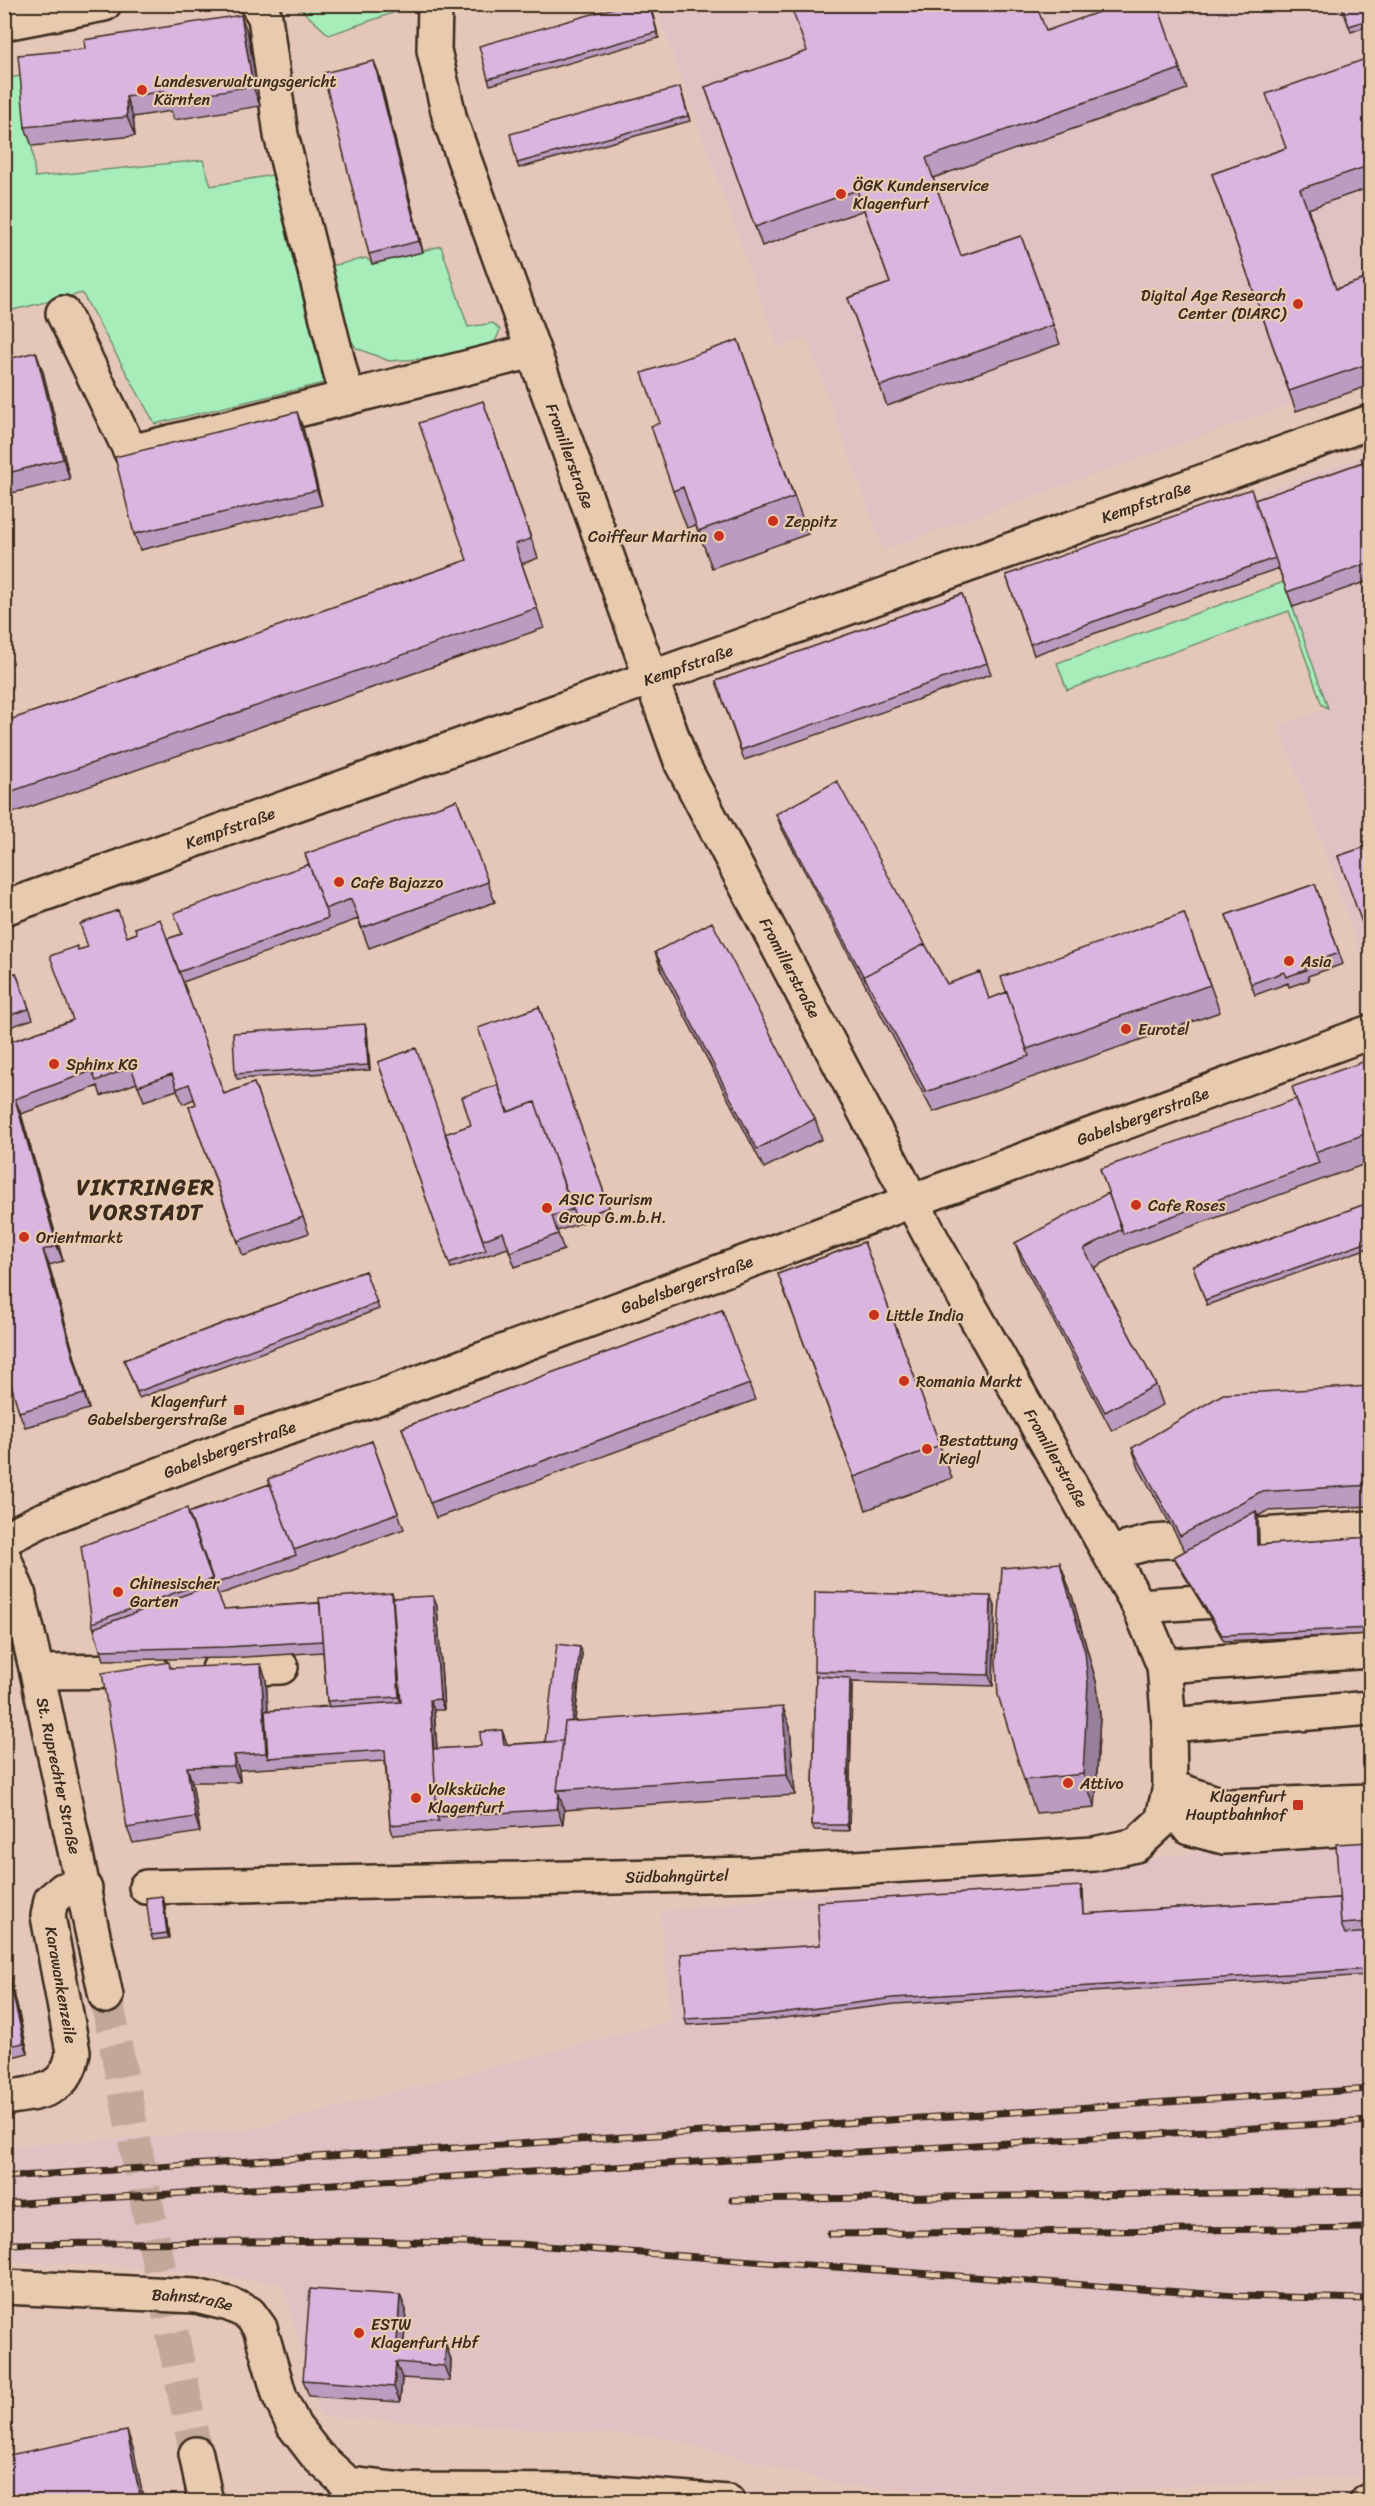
<svg xmlns="http://www.w3.org/2000/svg" width="1375" height="2506" viewBox="0 0 1375 2506" font-family="Sriracha,sans-serif">
<rect width="100%" height="100%" fill="#e5c7b9"/>
<filter id="ink" filterUnits="userSpaceOnUse"><feTurbulence type="fractalNoise" baseFrequency=".0167" numOctaves="2"/><feDisplacementMap in="SourceGraphic" scale="12" xChannelSelector="R" yChannelSelector="G"/><feConvolveMatrix kernelMatrix="1 2 1 2 8 2 1 2 1" color-interpolation-filters="sRGB"/></filter>
<g filter="url(#ink)">
<path fill="#e1c2c4" d="M655 5H1370V376L883 550 807 338 778 348Z
M1370 454V969L1367 970 1279 725 1328 708 1253 495Z
M1370 1834V2475L1021 2497 847 2486 660 2437 320 2416 283 2284 144 2267 5 2262V2146L249 2130 670 2021 661 1911Z"/>
<path fill="#a6edba" stroke="#708c6c" stroke-width="1.5" d="M296 5H416L329 35Z
M25 75 35 177 203 160 211 186 272 175 324 383 155 424 82 293 5 312 4 79Z
M441 246 468 327 493 323 500 330 494 344 436 358 389 361 356 348 339 322 332 289 331 266 366 258 373 264Z
M1284 582 1328 708 1322 705 1289 611 1067 690 1057 663Z"/>
<g fill="none" stroke-linecap="round" stroke-linejoin="round">
<path stroke="#c3a89a" stroke-width="33" stroke-dasharray="33 16" stroke-linecap="butt" d="M106 1996 196 2454"/>
<g stroke="#3b2a1e" stroke-width="38">
<g id="minor">
<path d="M257 4 265 17 281 135 347 398"/>
<path d="M4 23 104 4"/>
<path d="M63 313 131 452 533 351"/>
<path id="s1" d="M4 908 1370 422"/>
<path id="s2" d="M4 1539 40 1521 233 1446 372 1400 1370 1032"/>
<path d="M1110 1553 1152 1542 1370 1528"/>
<path id="s3" d="M4 1558 18 1592 37 1672 106 1996"/>
<path d="M1139 1606 1245 1599"/>
<path d="M1164 1666 1370 1651"/>
<path d="M219 1669 281 1667"/>
<path d="M37 1672 152 1671"/>
<path d="M1169 1725 1370 1708"/>
<path d="M1170 1787 1189 1828 1224 1837 1370 1827"/>
<path d="M1170 1787 1225 1806 1370 1801"/>
<path id="s4" d="M146 1887 752 1874 1094 1854 1136 1845 1162 1821 1170 1787 1169 1725 1164 1666 1139 1606 934 1243 682 764 450 120 434 50 435 4"/>
<path d="M4 2098C38 2093 68 2092 73 2052L48 1916 51 1900 63 1890 85 1889"/>
<path id="s5" d="M4 2287 196 2296 229 2304 249 2313 260 2328 280 2397 294 2426 317 2456 348 2484 402 2490 588 2491 728 2502"/>
<path d="M196 2454 206 2502"/>
<path d="M1367 2502 1370 2501"/>
</g>
</g>
<use href="#minor" stroke="#e8cbaf" stroke-width="33"/>
<g stroke="#3b2a1e" stroke-width="7">
<path id="rail" d="M4 2177 1370 2089
M732 2200 1370 2191
M4 2204 1370 2121
M830 2234 1370 2228
M4 2244 353 2241 518 2244 1236 2296 1370 2299"/>
</g>
<use href="#rail" stroke="#e8cbaf" stroke-width="4.5" stroke-dasharray="14" stroke-linecap="butt"/>
</g>
<path fill="#bb9cc0" stroke="#3b2a1e" stroke-width="1.5" d="M650 4 659 38 490 85 488 79Z
M1157 4 1187 89 933 178 961 256 1021 236 1060 344 887 406 848 298 890 283 864 210 762 246 705 87 1046 31Z
M1341 4H1371V25L1351 32Z
M248 34 260 106 174 120 171 111 133 117 135 136 32 146 25 127Z
M1371 57V187L1308 209 1336 289 1371 277V385L1296 411 1212 174 1286 148Z
M378 71 423 252 372 264 369 254Z
M682 93 690 121 519 168 517 163Z
M738 340 808 534 712 568 696 525 687 528 673 491 660 423Z
M4 360 43 372 70 479 4 495Z
M483 401 538 558 522 564 544 628 4 816V722L467 560Z
M303 428 322 505 140 550 134 534Z
M1371 454V580L1293 607 1277 564 1279 568 1034 655 1006 575 1255 500 1363 462Z
M962 594 991 674 744 760 716 681Z
M457 800 495 902 369 948 358 919 183 982 224 1094 254 1083 309 1233 243 1256 189 1107 196 1104 194 1099 183 1104 177 1090 144 1101 137 1083 101 1096 98 1086 21 1114 63 1261 49 1265 89 1409 25 1427 19 1412 4 1044 73 1020 78 950 127 937 137 933 135 928 167 939 182 934 309 864Z
M776 814 925 944 947 984 990 999 1007 992 1184 913 1220 1012 933 1112 782 829Z
M1371 845V946L1338 856Z
M1315 884 1343 964 1308 976 1309 980 1289 987 1288 983 1255 995 1226 915Z
M655 952 815 1119 822 1139 764 1168 662 972Z
M16 973 33 1019 4 1029V977Z
M539 1007 611 1213 557 1231 564 1250 515 1267 508 1248 451 1268 378 1062 446 1134 471 1125 498 1085Z
M367 1030 370 1070 237 1079 235 1074Z
M1371 1059V1162L1129 1249 1094 1268 1156 1385 1163 1405 1112 1431 1022 1262 1015 1243 1296 1099Z
M1371 1202V1247L1207 1305 1193 1266Z
M864 1242 952 1478 866 1510 778 1274Z
M365 1271 379 1309 139 1398 124 1360Z
M722 1310 755 1400 436 1518 402 1428Z
M1371 1386V1506L1267 1511 1258 1516 1259 1545 1371 1537V1634L1224 1641 1176 1562 1174 1557 1185 1551 1139 1468 1132 1448Z
M372 1441 404 1529 218 1595 224 1609 393 1598 437 1606 444 1710H434L437 1749 545 1742 582 1653 575 1721 790 1727 795 1795 564 1810 563 1824 393 1835 390 1825 385 1761 239 1770 240 1782H192L200 1832 133 1843 127 1828 171 1668 266 1679 268 1711 329 1706 327 1701 323 1652 230 1658 104 1660 92 1623 188 1513 270 1484Z
M1060 1563 1072 1596 1097 1685 1100 1716 1095 1808 1036 1813 1024 1780Z
M995 1606 993 1686 852 1682 849 1831 814 1830 812 1825 816 1676 814 1671Z
M1371 1842V1975L895 2004 767 2020 687 2025 685 2019 820 1945 1083 1891 1084 1914 1339 1898Z
M164 1901 169 1938 153 1940 151 1935Z
M4 1950 28 2053 4 2059Z
M400 2295 406 2310 404 2342 446 2345 451 2360 450 2381 402 2378 400 2402 309 2396 303 2380Z"/>
<path fill="#987f9c" stroke="#3b2a1e" stroke-width="1.5" d="M241 15 248 34 260 106 253 86Z
M374 61 378 71 423 252 419 241Z
M126 97 133 117 135 136 127 117Z
M36 352 43 372 70 479 63 459Z
M297 412 303 428 322 505 317 490Z
M365 1024 367 1030 370 1070 368 1065Z
M15 1099 21 1114 63 1261 57 1246Z
M43 1250 49 1265 89 1409 84 1394Z
M1256 1511 1258 1517 1259 1551 1257 1545Z
M1060 1563 1072 1596 1097 1685 1100 1716 1095 1808 1083 1774Z
M392 1593 397 1609 404 1712 399 1697Z
M433 1596 437 1606 444 1710 440 1699Z
M991 1596 995 1606 993 1686 989 1675Z
M580 1647 582 1653 567 1790H559Z
M261 1664 266 1679 271 1758H268L266 1753Z
M850 1678 852 1683 849 1831 847 1825Z
M430 1700 434 1710 442 1816 439 1817Z
M783 1707 790 1727 795 1795 787 1775Z
M502 1730 508 1746 504 1745Z
M234 1755 239 1770 240 1782 234 1766Z
M187 1767 192 1782 200 1832 195 1817Z
M559 1794 564 1810 563 1824 557 1809Z
M1081 1886 1083 1891 1084 1919 1083 1914Z
M162 1896 164 1901 169 1938 167 1933Z
M4 1950 28 2053 24 2043 4 1956Z
M400 2295 406 2310 403 2357 397 2341Z
M446 2345 451 2360 450 2381 444 2366Z
M396 2362 402 2378 400 2402 394 2387Z
M127 2431 134 2451 144 2502H141Z"/>
<path fill="#d9b5df" stroke="#3b2a1e" stroke-width="1.5" d="M628 4H649L657 32 488 79 479 46Z
M790 4H1036L1046 31 1121 4H1157L1180 69 926 158 961 256 1021 236 1053 325 880 386 848 298 890 283 857 190 755 227 705 87 807 51Z
M1341 4H1371V19L1349 26Z
M241 15 253 86 167 100 165 91 126 97 127 117 25 127 18 55 85 49 84 40Z
M1371 57V165L1300 189 1336 289 1371 277V363L1289 391 1212 174 1286 148 1266 94Z
M374 61 419 241 369 254 323 73Z
M680 87 688 116 517 163 510 134Z
M738 340 794 497 698 531 683 487 673 491 651 426 660 423 642 373Z
M36 352 63 459 4 474V360Z
M483 401 531 539 515 544 537 608 4 794V722L467 560 419 423Z
M297 412 317 490 134 534 115 457Z
M1371 454V484L1361 458Z
M1363 462 1371 484V562L1287 592 1255 500Z
M1251 489 1275 558 1030 644 1006 575Z
M962 594 987 663 741 750 716 681Z
M837 781 925 944 864 976 866 981 776 814Z
M457 800 488 882 362 928 351 899 325 909 305 854Z
M1371 845V929L1365 931 1338 856Z
M309 864 328 918 179 972 167 939 182 934 174 913Z
M1315 884 1339 953 1304 966 1306 970 1286 977 1284 972 1251 984 1226 915Z
M118 910 127 937 137 933 135 928 160 919 224 1094 254 1083 303 1217 238 1241 189 1107 196 1104 189 1084 177 1089 172 1074 138 1086 131 1067 96 1081 92 1071 15 1099 57 1246 43 1250 84 1394 19 1412 4 1360V1044L73 1020 50 956 77 946 78 950 88 947 80 924Z
M1184 913 1210 985 1027 1049 1001 977Z
M712 922 815 1119 757 1149 655 952Z
M925 944 947 984 980 972 989 999 1007 992 1029 1056 926 1092 864 976Z
M16 973 29 1009 4 1017V977Z
M539 1007 609 1207 576 1219 535 1102 508 1112 478 1028Z
M365 1024 368 1065 235 1074 233 1033Z
M416 1048 486 1250 449 1263 378 1062Z
M1371 1059V1132L1315 1152 1292 1087Z
M498 1085 507 1112 535 1102 573 1209 552 1216 558 1234 510 1252 503 1232 483 1240 445 1134 471 1125 462 1097Z
M1296 1099 1319 1163 1123 1234 1100 1169Z
M1108 1193 1122 1229 1084 1249 1156 1385 1105 1412 1015 1243Z
M1371 1202V1241L1205 1300 1193 1266Z
M864 1242 940 1445 854 1477 778 1274Z
M365 1271 377 1303 137 1392 124 1360Z
M722 1310 750 1384 430 1503 402 1428Z
M1371 1386V1485L1260 1492 1180 1536 1132 1448 1223 1394Z
M372 1441 398 1513 294 1550 268 1479Z
M270 1484 296 1555 214 1584 188 1513Z
M187 1508 213 1579 92 1623 81 1546Z
M1256 1511 1257 1545 1371 1537V1628L1222 1635 1174 1557Z
M1060 1563 1085 1652 1088 1683 1083 1774 1024 1780 998 1695 996 1662 1002 1568Z
M214 1584 224 1609 320 1603 322 1641 226 1647 100 1650 94 1628Z
M815 1592 991 1596 989 1675 814 1671Z
M392 1593 399 1697 327 1701 319 1598Z
M433 1596 440 1699 430 1700 437 1817 439 1821 390 1825 385 1750 268 1758 265 1711 401 1702 393 1598Z
M557 1644 580 1647 572 1721 565 1722 563 1741 545 1742Z
M169 1662 170 1668 261 1664 266 1753 234 1755V1766L187 1767 195 1817 127 1828 102 1673Z
M816 1676 850 1678 847 1825H812Z
M783 1707 787 1775 557 1790 565 1722Z
M502 1730 504 1745 563 1741 557 1790 559 1794 557 1809 437 1817 433 1749 481 1746 480 1732Z
M1371 1842V1922L1341 1924 1336 1844Z
M1081 1886 1083 1914 1339 1898 1341 1924 1345 1934 1371 1932V1969L893 1998 765 2015 685 2019 681 1954 820 1945 817 1902Z
M162 1896 167 1933 151 1935 146 1898Z
M4 1956 24 2043 4 2047Z
M310 2289 400 2295 397 2341 446 2345 444 2366 396 2362 394 2387 303 2380Z
M127 2431 141 2502H4V2456Z"/>
</g>
<g fill="#c8321e" stroke="#e8cbaf" stroke-width="2">
<circle cx="142" cy="90" r="6"/>
<circle cx="841" cy="194" r="6"/>
<circle cx="1298" cy="304" r="6"/>
<circle cx="773" cy="521" r="6"/>
<circle cx="719" cy="536" r="6"/>
<circle cx="339" cy="882" r="6"/>
<circle cx="1289" cy="961" r="6"/>
<circle cx="1126" cy="1029" r="6"/>
<circle cx="54" cy="1064" r="6"/>
<circle cx="1136" cy="1205" r="6"/>
<circle cx="547" cy="1208" r="6"/>
<circle cx="24" cy="1237" r="6"/>
<circle cx="874" cy="1315" r="6"/>
<circle cx="904" cy="1381" r="6"/>
<rect x="233" y="1404" width="12" height="12" rx="3"/>
<circle cx="927" cy="1449" r="6"/>
<circle cx="118" cy="1592" r="6"/>
<circle cx="1068" cy="1783" r="6"/>
<circle cx="416" cy="1798" r="6"/>
<rect x="1292" y="1799" width="12" height="12" rx="3"/>
<circle cx="359" cy="2333" r="6"/>
</g>
<g text-anchor="middle" dominant-baseline="central" stroke-width="4.5" stroke-linejoin="round" paint-order="stroke">
<g font-size="16" fill="#3b2a1e" stroke="#e8cbaf" text-anchor="start">
<text x="154" y="81">Landesverwaltungsgericht<tspan x="154" dy="18">Kärnten</tspan></text>
<text x="853" y="185">ÖGK Kundenservice<tspan x="853" dy="18">Klagenfurt</tspan></text>
<text x="1286" y="295" text-anchor="end">Digital Age Research<tspan x="1286" dy="18">Center (D!ARC)</tspan></text>
<text x="785" y="521">Zeppitz</text>
<text x="707" y="536" text-anchor="end">Coiffeur Martina</text>
<text x="351" y="882">Cafe Bajazzo</text>
<text x="1301" y="961">Asia</text>
<text x="1138" y="1029">Eurotel</text>
<text x="66" y="1064">Sphinx KG</text>
<text x="559" y="1199">ASIC Tourism<tspan x="559" dy="18">Group G.m.b.H.</tspan></text>
<text x="1148" y="1205">Cafe Roses</text>
<text x="36" y="1237">Orientmarkt</text>
<text x="886" y="1315">Little India</text>
<text x="916" y="1381">Romania Markt</text>
<text x="227" y="1401" text-anchor="end">Klagenfurt<tspan x="227" dy="18">Gabelsbergerstraße</tspan></text>
<text x="939" y="1440">Bestattung<tspan x="939" dy="18">Kriegl</tspan></text>
<text x="130" y="1583">Chinesischer<tspan x="130" dy="18">Garten</tspan></text>
<text x="1080" y="1783">Attivo</text>
<text x="428" y="1789">Volksküche<tspan x="428" dy="18">Klagenfurt</tspan></text>
<text x="1286" y="1796" text-anchor="end">Klagenfurt<tspan x="1286" dy="18">Hauptbahnhof</tspan></text>
<text x="371" y="2324">ESTW<tspan x="371" dy="18">Klagenfurt Hbf</tspan></text>
</g>
<g font-size="16" fill="#3b2a1e" stroke="#e8cbaf">
<text transform="translate(570 456) rotate(70)">Fromillerstraße</text>
<text stroke="none"><textPath href="#s1" startOffset="1212">Kempfstraße</textPath></text>
<text stroke="none"><textPath href="#s1" startOffset="726">Kempfstraße</textPath></text>
<text stroke="none"><textPath href="#s1" startOffset="240">Kempfstraße</textPath></text>
<text transform="translate(790 968) rotate(62)">Fromillerstraße</text>
<text stroke="none"><textPath href="#s2" startOffset="1215">Gabelsbergerstraße</textPath></text>
<text stroke="none"><textPath href="#s2" startOffset="729">Gabelsbergerstraße</textPath></text>
<text stroke="none"><textPath href="#s2" startOffset="243">Gabelsbergerstraße</textPath></text>
<text transform="translate(1056 1458) rotate(60)">Fromillerstraße</text>
<text stroke="none"><textPath href="#s3" startOffset="225">St. Ruprechter Straße</textPath></text>
<text stroke="none"><textPath href="#s4" startOffset="531">Südbahngürtel</textPath></text>
<text transform="translate(61 1985) rotate(80)">Karawankenzeile</text>
<text stroke="none"><textPath href="#s5" startOffset="189">Bahnstraße</textPath></text>
</g>
<g font-size="22" font-weight="bold" letter-spacing="1.5" fill="#3b2a1e" stroke="#e8cbaf">
<text x="146" y="1187">VIKTRINGER<tspan x="146" dy="25">VORSTADT</tspan></text>
</g>
</g>
<rect width="1375" height="2506" fill="none" stroke="#e8cbaf" stroke-width="24"/>
<rect x="12" y="12" width="1351" height="2482" fill="none" stroke="#3b2a1e" stroke-width="2" filter="url(#ink)"/>
</svg>
